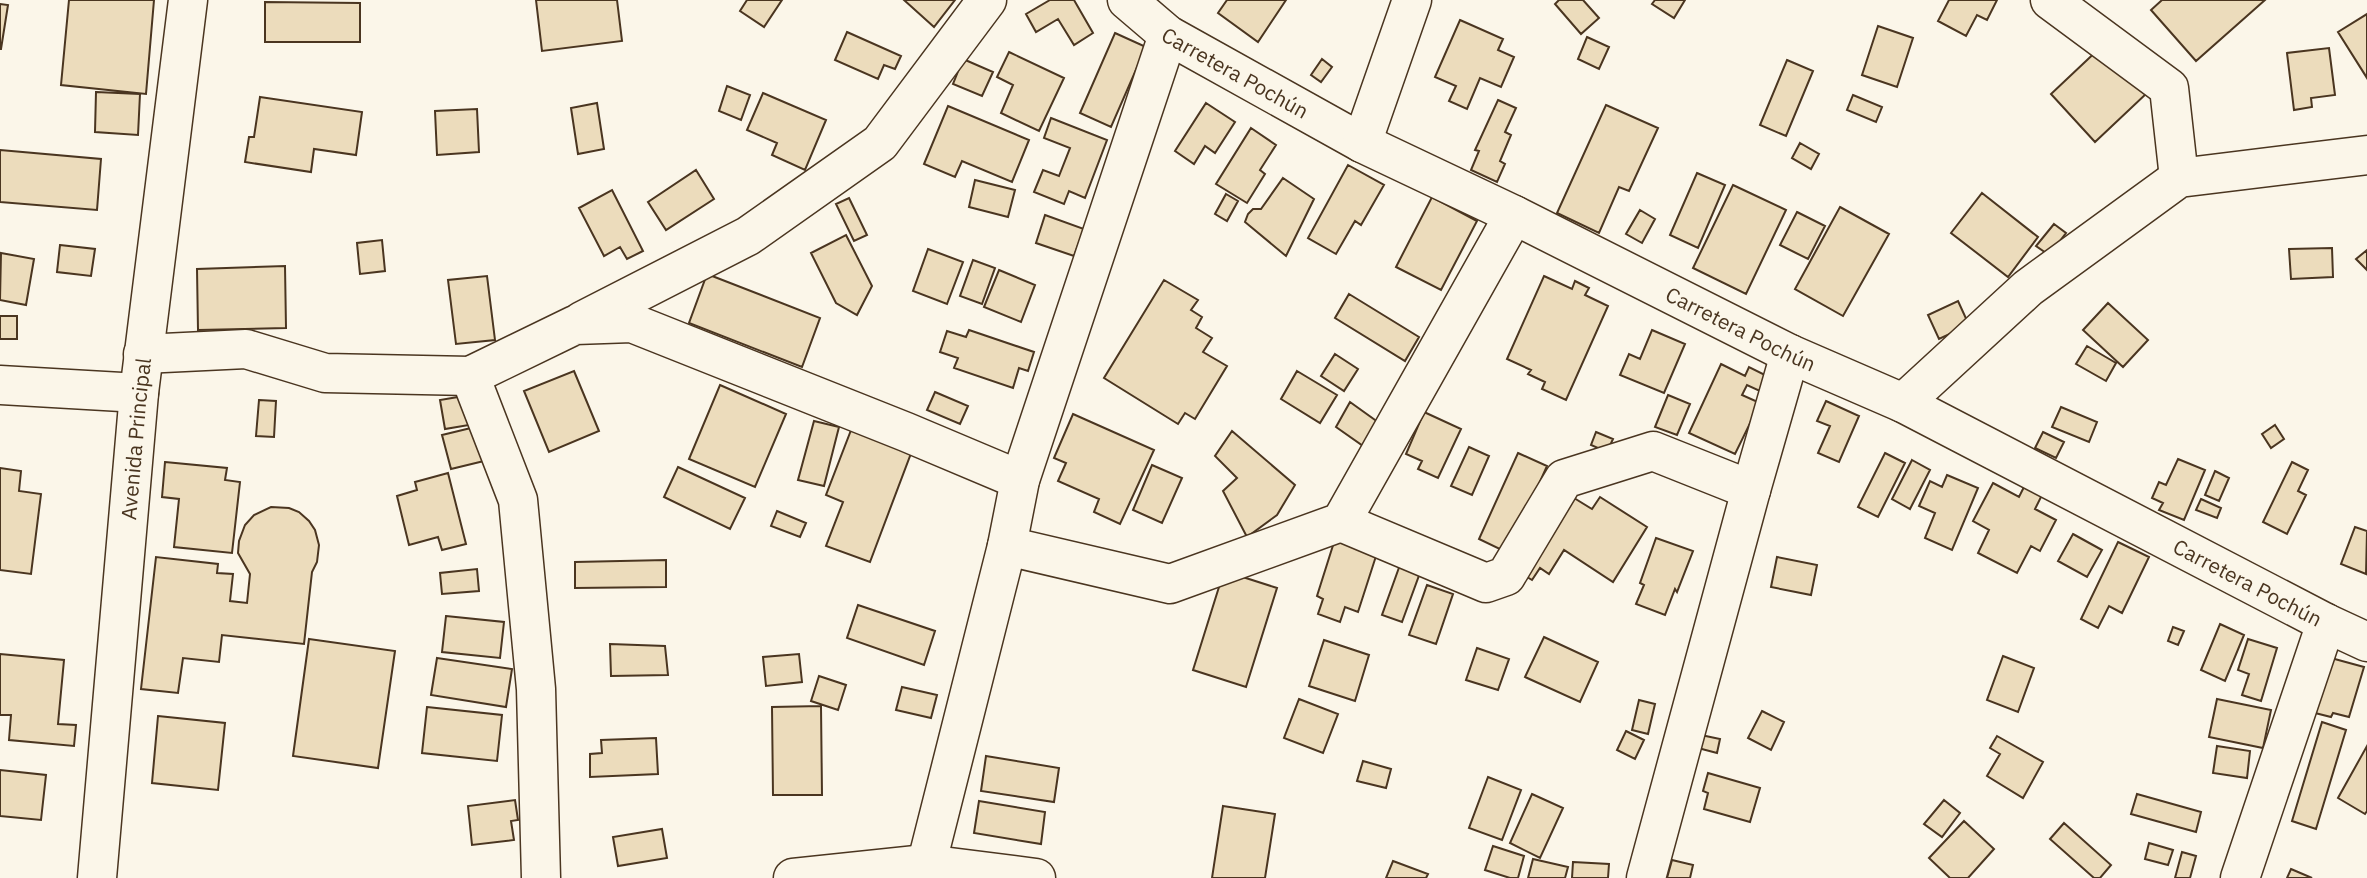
<svg xmlns="http://www.w3.org/2000/svg" width="2367" height="878" viewBox="0 0 2367 878" font-family="'IBM Plex Sans',sans-serif">
<rect width="100%" height="100%" fill="#fbf6e9"/>
<path fill="#ecdcbc" stroke="#4a3520" stroke-width="2" d="M69 0H154L146 94 61 85Z
M536 0H617L622 41 542 51Z
M747 0H782L764 27 740 11Z
M904 0H955L934 27Z
M1074 0 1093 33 1074 45 1058 19 1036 32 1026 14 1050 0Z
M1227 0H1286L1258 42 1218 13Z
M1559 0H1583L1599 18 1581 34 1555 4Z
M1655 0H1685L1674 18 1652 4Z
M1949 0H1997L1987 20 1977 15 1966 36 1938 21Z
M2162 0H2265L2196 61 2151 10Z
M265 2 360 3V42H265Z
M0 4 8 5 1 49H0Z
M2367 14V78L2338 32Z
M1460 20 1503 39 1498 50 1514 57 1501 87 1480 78 1467 109 1449 101 1456 86 1435 77Z
M1878 26 1913 38 1897 87 1862 75Z
M847 32 901 56 895 69 884 65 878 79 835 60Z
M1115 33 1146 47 1111 127 1080 113Z
M1587 37 1609 47 1599 69 1578 59Z
M2103 45 2147 93 2095 142 2051 94Z
M2329 48 2335 95 2311 98 2312 107 2294 110 2287 53Z
M1009 52 1064 78 1039 131 1001 113 1013 85 997 77Z
M963 59 993 72 982 96 953 84Z
M1322 59 1332 67 1321 82 1311 75Z
M1787 60 1813 71 1786 136 1760 125Z
M727 86 750 95 741 120 719 111Z
M96 92 140 94 138 135 95 132Z
M763 93 826 120 805 170 772 155 777 143 747 130Z
M1853 95 1882 107 1876 122 1847 110Z
M260 97 362 112 356 155 314 149 311 172 245 162 249 137H254Z
M1498 100 1516 108 1505 132 1511 135 1500 161 1505 164 1497 182 1471 170 1479 151 1475 150Z
M597 103 604 149 578 154 571 108Z
M1206 103 1235 122 1215 153 1205 146 1194 164 1175 151Z
M1606 105 1658 128 1629 191 1619 187 1599 233 1557 213Z
M948 106 1029 140 1012 182 962 161 955 177 924 164Z
M477 109 479 152 437 155 435 111Z
M1051 118 1107 140 1085 198 1069 191 1064 204 1034 192 1043 170 1059 176 1070 148 1044 138Z
M1251 128 1276 145 1260 170 1265 174 1247 203 1216 184Z
M1800 143 1819 154 1811 169 1792 158Z
M0 150 101 159 97 210 0 202Z
M1348 165 1384 185 1361 225 1355 221 1336 254 1308 238Z
M696 170 714 199 666 230 648 202Z
M1697 173 1725 185 1698 248 1670 235Z
M1283 178 1314 199 1286 256 1245 222 1248 214 1253 209H1261Z
M975 180 1015 190 1008 217 969 207Z
M1733 185 1786 210 1746 294 1693 268Z
M612 190 643 251 627 259 620 247 604 256 579 208Z
M1982 193 2038 237 2008 277 1951 233Z
M1226 194 1238 201 1227 221 1215 214Z
M1432 197 1477 221 1441 290 1396 267Z
M849 198 867 235 854 241 836 204Z
M1840 207 1889 234 1843 316 1795 289Z
M1640 210 1655 219 1642 243 1626 234Z
M1797 212 1825 226 1808 259 1780 245Z
M1045 215 1084 229 1074 256 1036 243Z
M2054 224 2066 233 2049 255 2036 246Z
M846 235 872 286 857 315 836 303 811 253Z
M382 240 385 271 360 274 357 243Z
M60 245 95 249 91 276 57 272Z
M2332 248 2333 277 2291 279 2289 249Z
M928 249 963 262 947 304 913 291Z
M2367 250V270L2356 259Z
M1 253 34 259 26 305 0 300Z
M973 260 995 268 982 304 960 296Z
M285 266 286 328 198 330 197 269Z
M999 270 1035 285 1021 322 984 307Z
M707 274 820 318 802 367 689 323Z
M487 276 495 340 456 344 448 280Z
M1544 276 1572 289 1575 281 1589 288 1585 295 1608 306 1566 400 1542 389 1545 382 1528 374 1531 370 1507 359Z
M1164 280 1198 300 1191 310 1202 317 1196 328 1212 338 1203 352 1227 366 1195 419 1185 413 1178 424 1104 378Z
M1349 294 1419 337 1405 361 1335 318Z
M1958 301 1969 325 1939 339 1928 315Z
M2108 303 2148 340 2123 367 2083 330Z
M0 316H17V339H0Z
M969 330 1034 352 1028 371 1019 368 1013 388 954 368 958 358 940 352 947 331 966 337Z
M1652 330 1685 344 1664 393 1620 375 1629 354 1640 359Z
M2087 346 2116 363 2106 381 2076 364Z
M1335 354 1358 369 1344 391 1321 376Z
M1721 364 1745 376 1749 367 1769 377 1762 392 1747 385 1742 395 1760 403 1735 454 1689 433Z
M574 371 599 431 549 452 524 391Z
M1297 371 1337 395 1320 423 1281 399Z
M720 385 786 414 755 487 689 459Z
M935 392 968 406 960 424 927 410Z
M1668 395 1690 404 1677 435 1655 427Z
M464 396 469 425 445 429 440 400Z
M259 400 276 401 274 437 256 436Z
M1826 401 1859 416 1839 462 1818 453 1830 426 1817 421Z
M1350 402 1382 425 1366 448 1336 427Z
M2061 407 2097 422 2089 442 2052 427Z
M1424 412 1461 429 1438 478 1418 469 1422 461 1406 454Z
M1073 414 1154 450 1120 524 1094 512 1099 499 1058 481 1066 463 1054 458Z
M814 421 839 427 824 486 798 480Z
M853 425 913 448 870 562 826 546 843 502 826 495Z
M2275 425 2284 439 2271 448 2262 434Z
M475 427 484 461 451 469 442 435Z
M1232 431 1295 485 1277 515 1247 537 1223 491 1237 478 1215 456Z
M1596 432 1613 439 1607 452 1591 445Z
M2043 432 2064 442 2056 458 2035 448Z
M1469 447 1489 456 1472 495 1451 486Z
M1518 453 1547 466 1508 553 1479 539Z
M1885 453 1905 463 1878 517 1858 507Z
M2178 459 2205 470 2184 520 2159 510 2163 503 2152 498 2159 482 2166 485Z
M1912 460 1930 470 1910 509 1892 499Z
M165 462 227 468 225 480 240 482 232 553 174 547 179 499 162 497Z
M2292 462 2308 470 2298 491 2306 495 2287 534 2263 522Z
M1152 465 1182 478 1162 523 1133 510Z
M678 467 745 498 730 529 664 497Z
M0 468 21 471 19 491 41 494 31 574 0 570Z
M2215 471 2229 478 2219 501 2205 495Z
M448 473 466 544 442 550 438 537 409 545 397 496 417 490 415 482Z
M1947 475 1978 488 1952 550 1925 538 1935 513 1919 506 1930 481 1942 487Z
M1993 483 2019 497 2026 483 2043 493 2035 509 2056 520 2040 551 2031 546 2017 573 1978 553 1989 530 1973 521Z
M1600 497 1647 527 1613 582 1564 550 1549 574 1540 568 1532 580 1517 571 1574 498 1592 509Z
M2201 499 2221 508 2217 518 2196 510Z
M271 507 289 508 299 512 309 521 315 530 319 545 317 562 312 572 304 644 222 635 219 662 183 658 178 693 141 689 156 557 218 564 217 573 233 574 230 601 247 603 250 574 238 553 239 541 245 525 254 515Z
M777 511 806 523 800 537 771 526Z
M2355 527 2367 531 2366 574 2341 564Z
M2073 534 2102 550 2087 577 2058 561Z
M1656 538 1693 551 1677 592 1675 589 1665 615 1636 604 1644 585 1640 583Z
M1335 539 1377 553 1358 612 1345 607 1340 622 1318 614 1323 599 1317 596Z
M2118 542 2149 557 2122 613 2109 606 2098 628 2081 619Z
M1777 557 1817 565 1811 595 1771 587Z
M666 560V587L575 588V562Z
M1401 562 1421 570 1402 622 1382 615Z
M477 569 479 591 442 594 440 573Z
M1224 571 1277 588 1246 687 1193 670Z
M1427 585 1453 594 1436 644 1409 635Z
M858 605 935 631 924 665 847 638Z
M446 616 504 622 500 658 442 652Z
M2220 624 2244 635 2225 681 2201 670Z
M2173 627 2184 631 2178 645 2168 641Z
M1544 637 1598 662 1580 702 1525 677Z
M309 639 395 651 378 768 293 756Z
M2248 639 2277 648 2261 701 2242 695 2249 674 2238 670Z
M1324 640 1369 655 1355 701 1309 686Z
M610 644 665 646 668 675 611 676Z
M1477 648 1509 659 1498 690 1466 680Z
M0 654 64 660 58 724 76 725 74 746 9 740 11 715H0Z
M799 654 802 682 766 686 763 657Z
M2003 656 2034 668 2018 712 1987 700Z
M437 658 512 669 506 707 431 695Z
M2331 658 2364 667 2349 717 2333 713 2331 717 2315 713Z
M819 676 846 685 838 710 811 701Z
M902 687 937 695 931 718 896 710Z
M1299 699 1338 714 1323 753 1284 738Z
M2217 699 2271 710 2263 748 2209 737Z
M1639 700 1655 704 1648 734 1632 730Z
M821 706 822 795H773L772 707Z
M427 707 502 715 497 761 422 753Z
M1762 711 1784 722 1771 750 1748 738Z
M158 716 225 723 218 790 152 783Z
M2322 722 2346 730 2316 829 2292 821Z
M1626 731 1644 740 1635 759 1617 750Z
M1701 735 1720 739 1717 753 1698 748Z
M1997 736 2043 762 2023 798 1987 776 2000 754 1990 748Z
M656 738 658 774 590 777V754L602 753 601 740Z
M2217 746 2250 751 2247 778 2213 773Z
M2367 746V811L2365 814 2338 798Z
M986 756 1059 768 1054 802 981 791Z
M1363 761 1391 769 1386 788 1357 781Z
M0 770 46 775 41 820 0 816Z
M1708 773 1760 788 1750 822 1704 809 1708 793 1703 791Z
M1488 777 1521 790 1502 840 1469 828Z
M1532 794 1563 808 1540 858 1510 843Z
M2137 794 2201 812 2196 832 2131 814Z
M515 800 518 820 511 821 514 840 472 845 468 806Z
M1944 800 1960 813 1942 837 1924 824Z
M979 801 1045 812 1041 844 974 833Z
M1223 806 1275 814 1265 878H1212Z
M1964 821 1994 849 1968 878H1950L1929 858Z
M2064 823 2111 865 2100 878H2094L2050 839Z
M662 829 667 858 618 866 613 837Z
M2149 843 2173 850 2168 865 2145 859Z
M1493 846 1524 856 1518 878H1510L1485 870Z
M2182 852 2196 856 2190 878H2175Z
M1533 859 1568 867 1565 878H1528Z
M1672 860 1693 865 1690 878H1667Z
M1393 861 1428 874 1426 878H1386Z
M1573 862 1609 864 1608 878H1572Z
M2291 869 2312 878H2287Z"/>
<g fill="none" stroke-linecap="round" stroke-linejoin="round">
<g stroke="#4a3520" stroke-width="41">
<g id="minor">
<path id="s1" d="M1127 0 1168 35 1362 143 1514 215 1790 354 1903 403 2326 623 2367 642"/>
<path d="M2050 0 2169 88 2179 178"/>
<path d="M1362 143 1412 0"/>
<path d="M582 321 748 236 880 143 987 0"/>
<path d="M143 354 246 349 325 373 470 376 575 325 632 323 906 432 1020 480"/>
<path d="M470 376 518 500 536 689 541 878"/>
<path d="M0 385 139 393"/>
<path d="M1903 403 2028 288 2179 178 2367 155"/>
<path d="M1341 522 1486 583 1506 576 1564 479 1653 451 1751 490"/>
<path d="M1007 546 1170 584 1341 522 1514 215"/>
<path d="M793 878 926 864 1036 878"/>
<path d="M923 878 1007 546 1020 480 1168 35"/>
<path d="M1646 878 1751 490 1790 354"/>
<path d="M2240 878 2326 623"/>
</g>
</g>
<g stroke="#4a3520" stroke-width="41">
<g id="major">
<path id="s2" d="M97 878 139 393 188 0"/>
</g>
</g>
<use href="#minor" stroke="#fbf6e9" stroke-width="38"/>
<use href="#major" stroke="#fbf6e9" stroke-width="38"/>
</g>
<g text-anchor="middle" dominant-baseline="central" stroke-width="5" stroke-linejoin="round" paint-order="stroke">
<g font-size="21" fill="#4a3520" stroke="#fbf6e9">
<text stroke="none"><textPath href="#s1" startOffset="131">Carretera Pochún</textPath></text>
<text stroke="none"><textPath href="#s1" startOffset="698">Carretera Pochún</textPath></text>
<text stroke="none"><textPath href="#s2" startOffset="441">Avenida Principal</textPath></text>
<text stroke="none"><textPath href="#s1" startOffset="1265">Carretera Pochún</textPath></text>
</g>
</g>
</svg>
